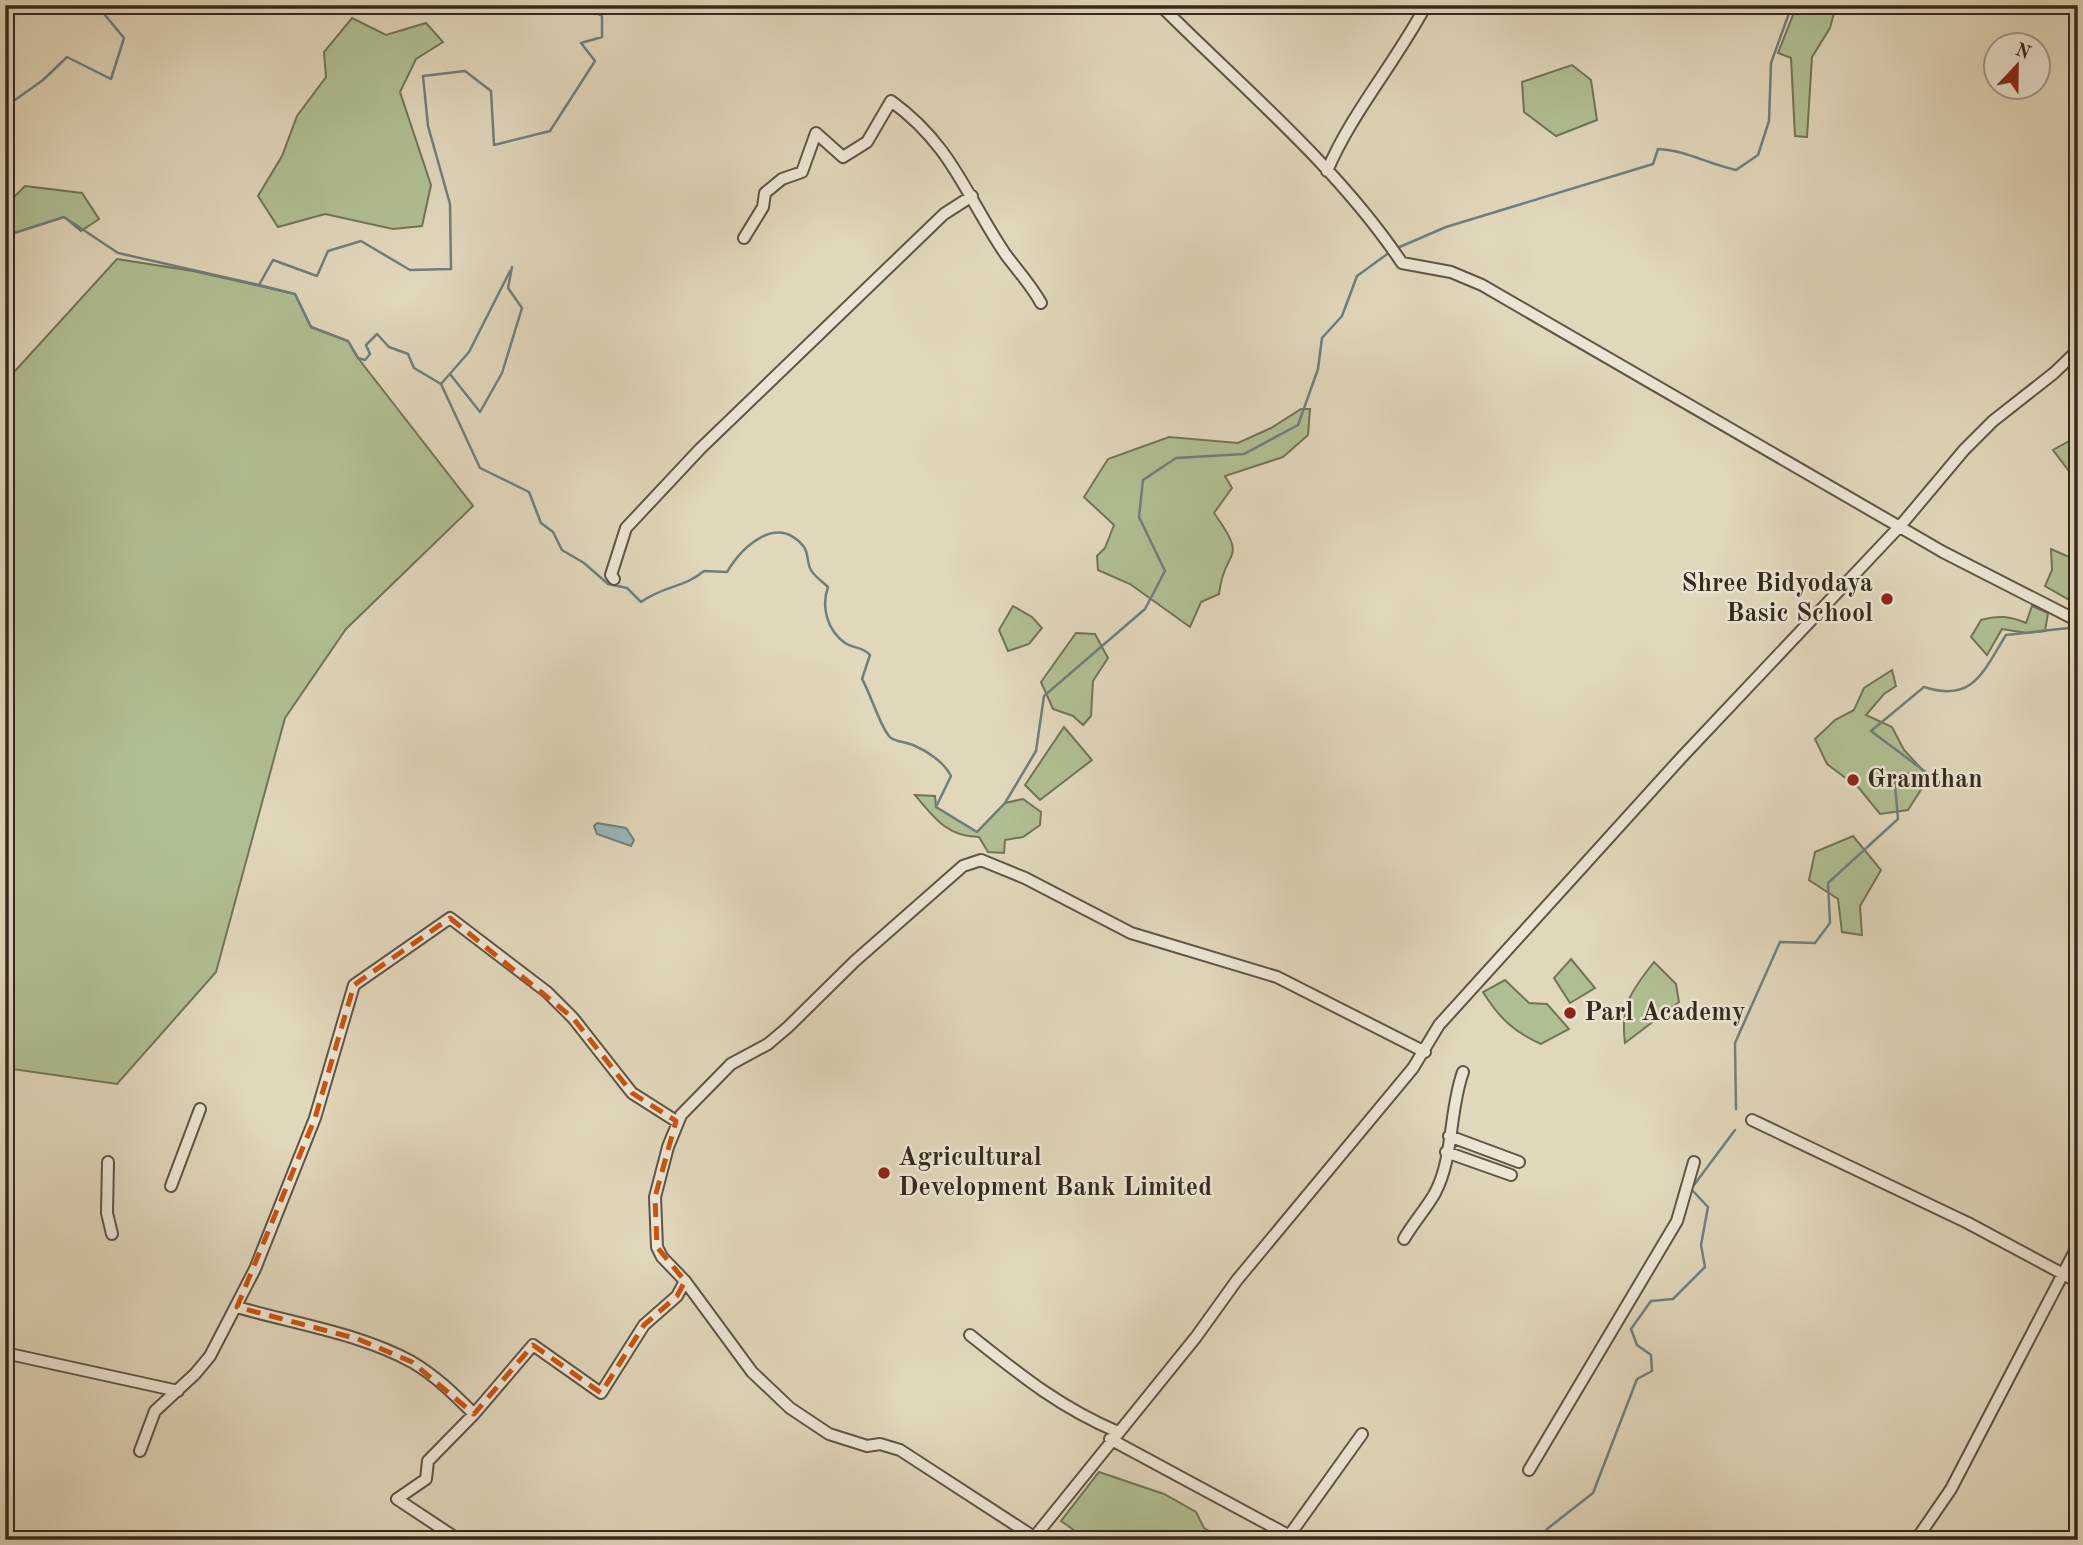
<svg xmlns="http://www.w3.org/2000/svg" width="2083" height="1545" viewBox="0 0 2083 1545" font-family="'Old Standard TT',serif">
<rect width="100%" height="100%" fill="#e1d7bb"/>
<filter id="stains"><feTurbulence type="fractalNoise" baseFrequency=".00286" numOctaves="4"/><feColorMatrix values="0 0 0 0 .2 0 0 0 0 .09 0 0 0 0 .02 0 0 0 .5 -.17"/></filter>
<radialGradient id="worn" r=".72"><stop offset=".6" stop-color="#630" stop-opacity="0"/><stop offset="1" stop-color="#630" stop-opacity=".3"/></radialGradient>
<path fill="#b0bf93" stroke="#727458" stroke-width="2" d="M1797 5H1836L1830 28 1812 57 1807 137 1795 136 1791 58 1778 53Z
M352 18 386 35 426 23 443 42 416 59 400 92 431 185 422 226 393 229 325 214 278 227 258 196 282 156 297 116 326 77 324 52Z
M1572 65 1591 80 1597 120 1556 136 1524 112 1522 82Z
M25 186 82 193 99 219 81 231 64 217 11 234 5 206Z
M117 259 193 271 295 294 311 327 348 341 358 358 473 506 346 629 285 718 216 972 117 1084 5 1068V382Z
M1301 409H1310L1308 435 1283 457 1225 476 1232 488 1214 513C1250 563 1224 547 1219 594L1201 602 1190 627 1130 584 1098 570 1097 556 1105 548 1114 525 1084 497 1108 459 1169 437 1238 443 1271 428Z
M2078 430V483L2053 450 2069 441Z
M2051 549 2078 561V605L2045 586 2052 570Z
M1013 606 1032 617 1042 628 1029 644 1008 651 999 630Z
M2032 606 2048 613 2045 631 2027 633 2002 629 1987 655 1971 637 1981 620C1998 615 2010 616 2026 623Z
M1076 633 1095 634 1108 658 1093 681 1091 716 1083 725 1073 716 1053 709 1041 682Z
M1892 670 1896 686 1884 694 1866 715 1892 727 1904 750 1929 777 1908 810 1880 814 1859 788 1827 764 1815 739 1835 720 1854 710 1864 688Z
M1064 727 1092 760 1040 800 1025 785Z
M915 795 935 796 936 807 977 832 1005 803 1023 799 1041 812 1040 825 1023 837 1005 840 1004 853 988 852 979 837C948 837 934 818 915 795Z
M1853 836 1881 870 1860 906 1862 935 1842 932 1838 899 1809 880 1815 852Z
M1571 959 1595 988 1570 1003 1554 978Z
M1654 962 1676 984 1679 1002 1625 1043C1620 1006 1631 991 1654 962Z
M1505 980 1529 1003 1547 1004 1569 1029 1541 1044C1514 1032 1499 1018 1483 992Z
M1099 1472 1164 1494 1196 1512 1204 1528 1224 1540H1088L1061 1521Z"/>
<path fill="#98b7ba" stroke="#707f7c" stroke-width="2" d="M597 823 626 828 634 840 631 846 597 834 594 826Z"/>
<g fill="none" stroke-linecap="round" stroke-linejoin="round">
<path stroke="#707f7c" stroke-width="2.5" d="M5 103 8 105 43 80 67 57 111 79 124 38 105 15 116 5
M5 236 64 217 118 253 259 285 273 260 317 276 328 251 361 241 410 270 451 269 450 204 428 126 423 76 465 71 491 91 494 145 550 131 595 61 581 43 602 37V16L580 5
M1395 249 1446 227 1653 164 1658 149C1685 150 1708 164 1736 170L1758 155 1769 121 1771 63 1792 5
M259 285 295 294 311 327 348 341 358 358 365 360 370 354 366 345 377 334 389 347 408 354 414 368 441 384 480 468 529 492 541 523 553 532 562 550 584 563 608 584 627 588 641 602C665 585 684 588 704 571L727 572C742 547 777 513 804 547 808 552 807 561 810 568 812 575 822 581 828 587 821 607 827 630 845 643 854 649 862 646 870 655L862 679C870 692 882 732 891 738 897 742 906 742 913 745 927 751 944 762 951 776L936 807 977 832 1005 803 1036 751 1044 696 1145 609 1165 571 1139 517 1143 480 1176 458 1244 454 1298 425 1318 369 1322 338 1342 316 1357 276 1390 252
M450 374 480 412 502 373 522 308 508 288 512 267
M441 384 469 352 510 271
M1736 1109 1735 1043 1780 942 1815 943 1830 923 1828 883 1898 819 1894 774 1927 773 1871 731 1924 687C1973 703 1983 672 2006 635L2078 627
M1542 1540 1547 1529 1593 1493 1637 1379 1652 1371 1651 1355 1637 1345 1631 1329 1651 1301 1673 1299 1705 1267 1701 1245 1708 1207 1691 1189 1735 1130"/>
<g stroke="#5f5545" stroke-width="14">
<path id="minor" d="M1160 5C1242 87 1337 166 1402 263L1451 272 1482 285 1943 552 2078 621
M1327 171C1352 112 1396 62 1426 5
M744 238 763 207 765 193 782 179 802 172 816 133 843 157 867 142 891 101C952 145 966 196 1006 255 1018 271 1031 285 1041 303
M614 579 611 575 626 528 700 449 944 214 972 196
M1752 1120 1968 1223 2078 1282
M1449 1136 1519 1162
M1446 1152 1511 1175
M108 1162 107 1213 112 1234
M171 1186 200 1109
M1404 1239C1413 1223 1426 1209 1435 1193 1454 1157 1449 1110 1463 1072
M237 1307C295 1324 359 1333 412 1362 436 1376 455 1395 474 1414
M970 1335C1019 1374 1059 1407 1118 1432
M5 1353 178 1391
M1110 1439 1288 1535
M140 1451 155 1411 195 1374 210 1356 255 1269 315 1118 354 985 450 918 547 992 573 1018 632 1093 676 1121
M1529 1470 1677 1221 1694 1162
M1034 1537 900 1450 880 1444 867 1446 829 1434 790 1408 752 1372 685 1281 662 1257 657 1247 655 1197 668 1147 681 1115 731 1064 768 1044 788 1027 855 961 963 866 981 860 1025 878 1131 933 1277 977 1425 1052
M459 1540 397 1499 426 1479 428 1461 474 1414 533 1345 601 1393 644 1325 677 1296 685 1281
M1032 1540 1196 1337 1237 1280 1413 1068 1439 1025 1681 758 1901 525 1964 450 1993 421 2054 373 2078 350
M1286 1540 1362 1434
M1916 1540 1951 1489 2078 1245"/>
</g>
<use href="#minor" stroke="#ece5d3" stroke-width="10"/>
</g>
<path fill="none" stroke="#cd520f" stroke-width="5" stroke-dasharray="14 9" stroke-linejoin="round" d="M450 918 573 1018 632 1093 676 1121 655 1197 657 1247 685 1281 677 1296 644 1325 601 1393 533 1345 474 1414 412 1362 358 1339 237 1307 315 1118 354 985Z"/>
<g fill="#8f2418" stroke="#ece5d3" stroke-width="2.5">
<circle cx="1887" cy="599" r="7"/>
<circle cx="1853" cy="780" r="7"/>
<circle cx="1570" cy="1013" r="7"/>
<circle cx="884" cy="1173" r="7"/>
</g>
<g text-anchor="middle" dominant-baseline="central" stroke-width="5" stroke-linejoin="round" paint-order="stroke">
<g font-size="26" font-weight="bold" fill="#342a1e" stroke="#ece5d3" text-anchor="start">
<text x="1873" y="584" text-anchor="end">Shree Bidyodaya<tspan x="1873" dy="30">Basic School</tspan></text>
<text x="1867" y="780">Gramthan</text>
<text x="1584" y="1013">Parl Academy</text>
<text x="898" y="1158">Agricultural<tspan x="898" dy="30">Development Bank Limited</tspan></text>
</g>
</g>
<rect width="2083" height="1545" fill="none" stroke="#e1d7bb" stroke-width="28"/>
<rect x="7" y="7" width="2069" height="1531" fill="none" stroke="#342a1e" stroke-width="3.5"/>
<rect x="14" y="14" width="2055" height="1517" fill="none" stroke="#342a1e" stroke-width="2"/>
<g transform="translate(2017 66) rotate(22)"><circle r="33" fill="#ece5d3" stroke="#a29a8b" stroke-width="2"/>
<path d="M0-5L12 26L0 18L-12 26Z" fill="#8f2418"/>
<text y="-10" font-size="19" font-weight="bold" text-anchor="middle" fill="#342a1e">N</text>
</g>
<rect width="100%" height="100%" filter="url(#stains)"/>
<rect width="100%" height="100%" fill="url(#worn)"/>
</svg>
